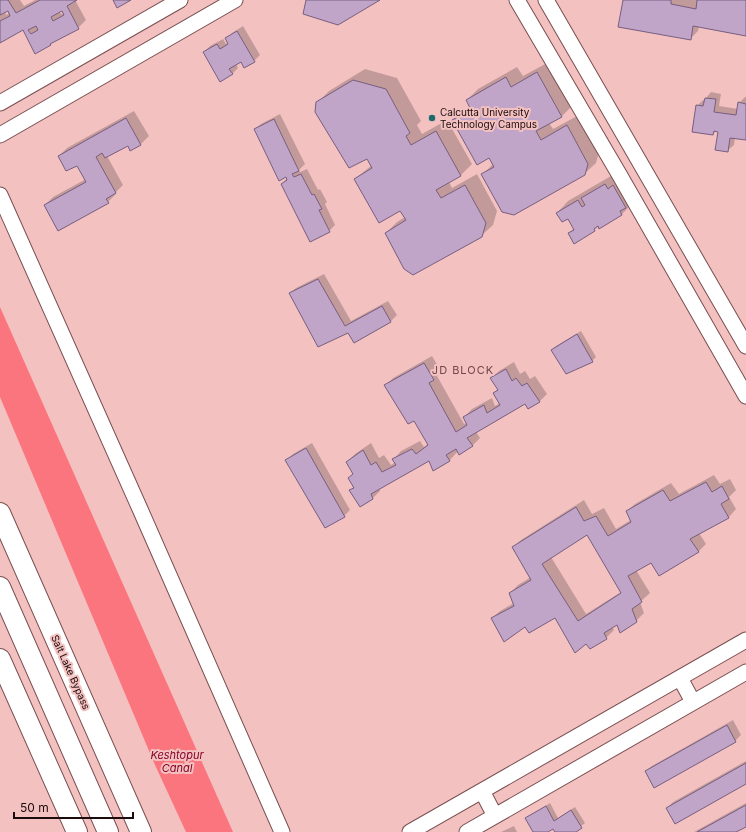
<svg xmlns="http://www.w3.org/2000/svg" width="746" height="832" viewBox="0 0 746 832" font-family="Inter,sans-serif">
<rect width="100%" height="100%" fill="#f4c1c1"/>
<path fill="#fb757e" d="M0 307 233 832H186L155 765 0 397Z"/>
<path fill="#0003" fill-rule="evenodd" d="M0 0H20L24 6 35 0H75L86 20 78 28 53 41 35 52 23 29 0 42ZM62 9 64 13 61 14 59 11ZM8 10 10 13 6 15 5 12Z
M624 0H746V35L699 26 698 31 690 39Z
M243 26 260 55 254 61H241L236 64 238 68 232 74 204 52 210 46 223 39 226 44 229 42 227 39 232 33Z
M549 62 573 105 562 116 549 123 553 129 579 115 599 152 596 163 584 174H483L493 164 489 157 453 121 464 109 470 106 467 100 478 89 517 67 523 76Z
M365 69 397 78 421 121 417 125 422 134 447 120 472 164 460 176 449 182 452 188 477 174 497 211 493 225 481 236 386 233 397 222 405 217 400 210 355 179 372 165 368 157 317 103 329 91Z
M711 92 721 94 719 106 738 109 739 103 745 97H746V139L735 137 734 145 728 150 719 131H716L713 134 697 106 703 100H705L706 98Z
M134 111 149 136 141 144 131 149 128 145 107 156 123 185 115 193 116 194 108 202 45 205 53 197 86 179 77 164 59 156 67 148Z
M280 114 305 164 299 170 300 172 307 169 318 190 320 189 327 202 325 204 335 225 329 231 282 184 287 178 255 129 261 124Z
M616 173 633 203 622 214 599 226 594 230 569 233 574 228 568 218 557 213 568 201Z
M324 274 351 321 388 301 397 315 391 321 354 342 349 331 290 293 296 288Z
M581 331 596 357 592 361 552 350 556 346Z
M432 356 441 371 437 376 464 424 467 423 464 417 472 409 492 398 495 406 500 403 494 393 498 389 491 379 499 371 514 362 520 374 525 371 530 379 535 376 547 394 540 401 529 408 525 403 476 432 480 438 472 446 458 451 449 461 429 460 379 488 380 491 372 499 351 490 354 486V474L347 462 355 454 371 443 379 458 384 455 391 465 396 462 394 459 401 451 420 441 424 447 428 444 415 420 386 385 393 378Z
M312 443 350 510 344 516 287 460 293 454Z
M714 475 720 484 730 479 736 490 729 497 736 509 729 517 699 533 706 544 698 552 651 561 636 570 650 593 640 602 644 613 636 621 617 624 612 627 614 630 606 638 586 643 555 617 525 626 492 618 500 611 514 603 510 593 518 585 531 577 513 547 521 540 584 500 592 514 604 508 616 529 631 520 627 511 635 504 671 483 679 494ZM587 534 621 592 586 614 551 557Z
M733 720 741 735 735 741 646 771 652 766Z
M746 761V783L667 808 673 802Z
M550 803 558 818 575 807 585 823 574 832H556L554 827 546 832H535L527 819 530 815Z
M746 803V825L734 832H694Z
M514 826 517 832H501Z"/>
<path fill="#c1a5c9" stroke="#775e7f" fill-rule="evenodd" d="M0 0H8L16 13 40 0H77L67 6 79 29 50 44 51 45 35 54 23 30 0 43V21L10 16 8 11 0 15ZM62 11 64 15 53 21 51 17ZM36 26 38 30 31 34 28 30Z
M113 0H131L117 8Z
M306 0H380L338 25 303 14Z
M623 0H671V4L696 9 697 0H746V36L693 26 691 40 618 27Z
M237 31 255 62 244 68 241 62 229 69 233 74 220 82 203 52 217 44 220 49 228 44 225 38Z
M537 72 562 117 536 131 541 140 567 125 588 164 585 175 514 215 502 212 481 174 494 167 489 158 477 165 452 120 471 110 466 100 492 85 506 77 511 87Z
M353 80 386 89 410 133 406 136 411 145 436 131 461 176 436 190 441 198 465 185 486 223 482 237 413 275 404 269 385 233 406 220 400 211 379 223 354 179 372 168 367 159 349 168 315 112 316 102Z
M705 98 716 99 714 112 736 115 738 102 746 104V140L730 138 728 152 715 150 718 132 714 131 713 135 692 132 696 105 703 106Z
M126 118 141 145 130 151 128 146 105 158 102 153 96 157 116 193 106 199 109 203 58 231 44 205 86 182 77 166 66 171 58 156Z
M274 119 299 171 292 174 294 177 301 174 312 195 314 194 322 209 319 210 330 232 310 242 281 184 287 180 286 177 279 181 254 129Z
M605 184 608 189 613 185 626 208 620 211 622 215 599 229 598 226 594 229 595 231 574 244 568 233 574 230 568 219 562 222 556 213 578 200 582 207 585 205 581 198Z
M318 279 345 326 382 306 391 322 354 343 348 333 318 347 289 293Z
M577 334 593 362 566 374 551 350Z
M424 363 434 380 429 383 456 432 467 425 463 417 484 405 487 413 500 405 493 393 498 390 490 378 506 369 512 381 516 378 522 386 527 383 540 402 528 409 525 404 467 438 473 446 459 455 456 449 446 455 450 461 433 471 429 461 371 494 373 499 360 507 349 490 354 488 348 478 353 474 346 462 363 450 371 465 376 462 382 472 396 465 392 459 412 449 416 454 428 445 414 421 408 424 384 385Z
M306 448 345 517 325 528 285 460Z
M706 482 712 492 722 486 729 499 721 504 729 518 690 539 699 552 659 576 651 563 628 576 642 602 632 609 637 622 620 633 617 625 604 633 607 639 590 649 586 644 575 653 555 618 529 633 525 627 504 642 491 618 514 606 509 593 531 580 512 547 576 507 584 521 596 516 608 536 631 522 626 511 663 490 670 501ZM587 535 621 593 578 621 542 564Z
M727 725 736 742 654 788 645 771Z
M746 763V784L675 824 666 808Z
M746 805V827L736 832H697Z
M546 806 554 821 571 810 582 828 576 832H555L553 829 548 832H533L525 818Z"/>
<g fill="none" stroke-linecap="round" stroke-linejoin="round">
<g stroke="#794e4f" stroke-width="17">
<path id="tertiary" d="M517 0 619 174 746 396
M546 0 746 346
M0 103 180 0
M0 135 235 0
M0 195 140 509 282 832
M680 678 693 702
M482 791 495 816
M410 832 746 640
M467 832 746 672"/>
</g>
<g stroke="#794e4f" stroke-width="22">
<path id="primary" d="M0 513 141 832
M0 587 108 832
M0 659 77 832"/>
</g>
<use href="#tertiary" stroke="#fff" stroke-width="15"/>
<use href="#primary" stroke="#fff" stroke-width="20"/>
</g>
<circle fill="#1d6a6c" stroke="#f4c1c1" stroke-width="1.5" cx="432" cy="118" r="4"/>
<g text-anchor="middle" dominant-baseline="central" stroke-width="4" stroke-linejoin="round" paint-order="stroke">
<g font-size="10" fill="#1c0b0c" stroke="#f4c1c1" text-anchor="start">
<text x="440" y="112">Calcutta University<tspan x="440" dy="12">Technology Campus</tspan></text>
</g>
<g font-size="10" fill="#1c0b0c" stroke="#f4c1c1">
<text transform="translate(71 672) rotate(66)">Salt Lake Bypass</text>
</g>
<g font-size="11" letter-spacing="1" fill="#724748" stroke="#f4c1c1">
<text x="463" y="370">JD BLOCK</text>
</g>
<g font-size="11" font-style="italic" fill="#850324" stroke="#f4c1c1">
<text x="177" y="755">Keshtopur<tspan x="177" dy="13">Canal</tspan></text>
</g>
</g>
<path d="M14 812v6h119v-6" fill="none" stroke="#1c0b0c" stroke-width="2"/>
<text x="20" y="812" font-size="12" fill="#1c0b0c" stroke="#f4c1c1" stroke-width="3" paint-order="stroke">50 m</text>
</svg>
